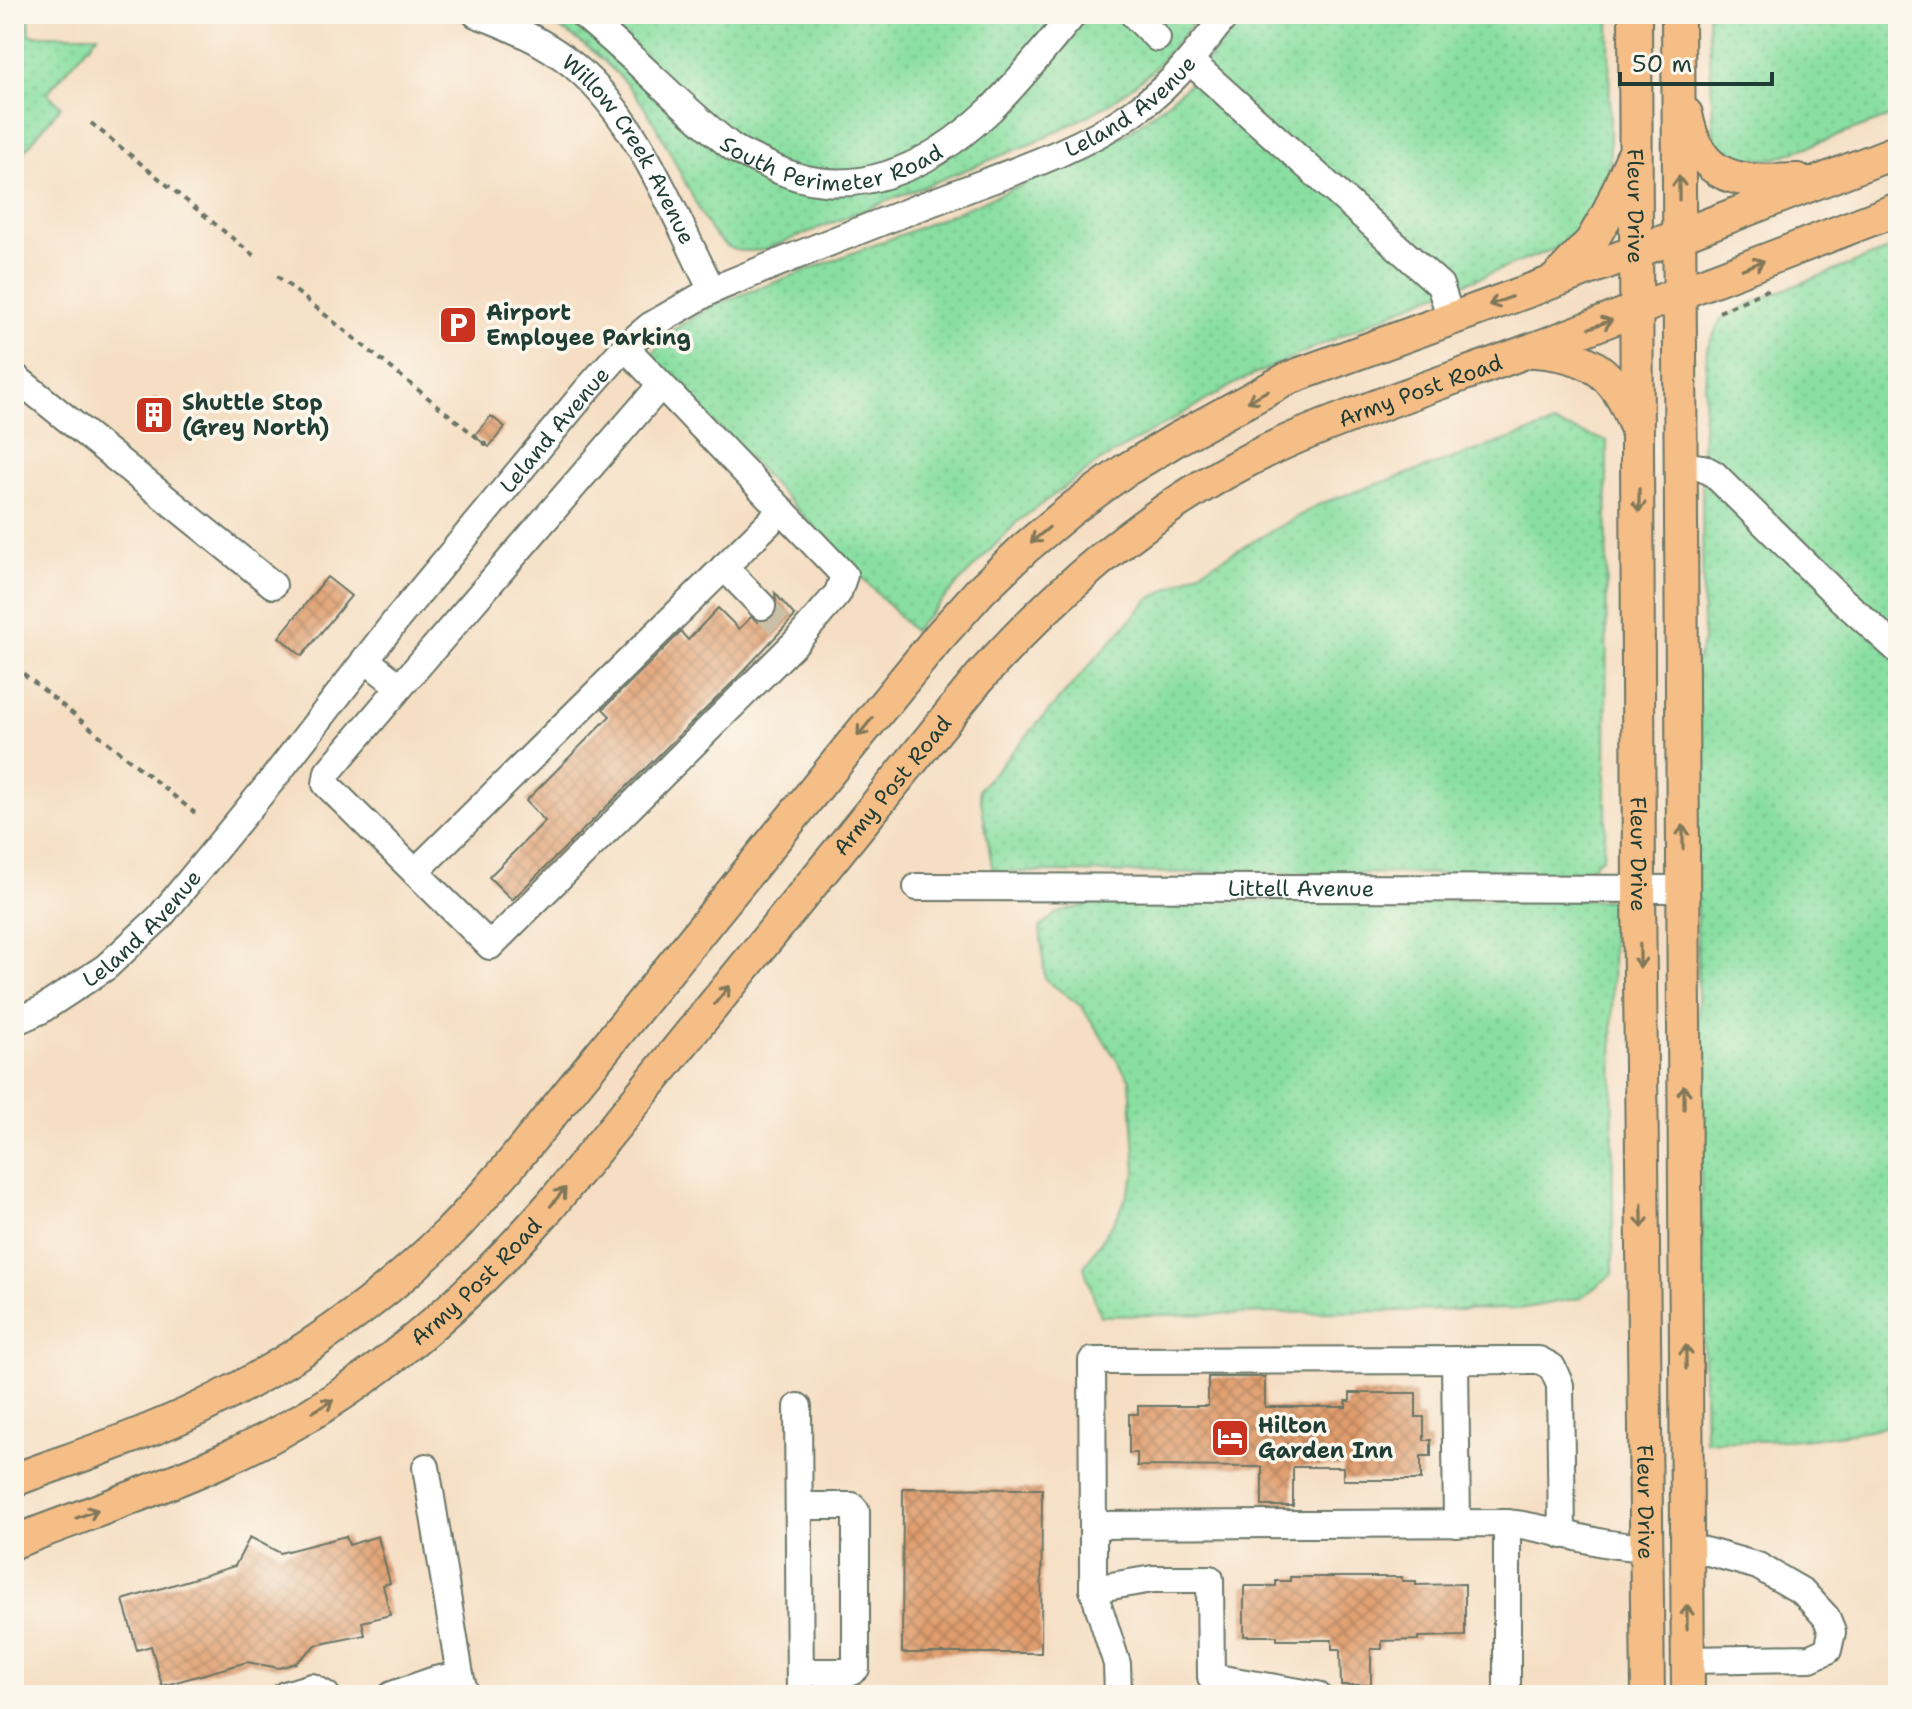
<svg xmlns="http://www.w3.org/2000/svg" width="1912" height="1709" viewBox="0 0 1912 1709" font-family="'Shantell Sans',sans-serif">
<defs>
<pattern id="grass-dots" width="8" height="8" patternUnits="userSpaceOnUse" patternTransform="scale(2)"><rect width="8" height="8" fill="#89dfa2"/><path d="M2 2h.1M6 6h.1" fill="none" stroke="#76c08c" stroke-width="1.8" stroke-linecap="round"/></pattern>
<pattern id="building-cross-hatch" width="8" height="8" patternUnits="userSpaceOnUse" patternTransform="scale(2)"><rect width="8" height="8" fill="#e09d6d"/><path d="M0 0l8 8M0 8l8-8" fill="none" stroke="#b5815a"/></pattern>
</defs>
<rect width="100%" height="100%" fill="#fbf7ec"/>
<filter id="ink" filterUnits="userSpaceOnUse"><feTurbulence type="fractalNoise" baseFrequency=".0125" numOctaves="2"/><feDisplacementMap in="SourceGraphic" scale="16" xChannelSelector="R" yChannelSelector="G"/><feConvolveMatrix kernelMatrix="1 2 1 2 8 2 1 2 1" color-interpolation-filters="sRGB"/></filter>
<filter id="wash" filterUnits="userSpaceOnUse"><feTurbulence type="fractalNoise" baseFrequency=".006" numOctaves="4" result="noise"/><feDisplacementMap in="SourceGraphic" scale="32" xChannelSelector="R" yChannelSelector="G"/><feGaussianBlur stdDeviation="1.8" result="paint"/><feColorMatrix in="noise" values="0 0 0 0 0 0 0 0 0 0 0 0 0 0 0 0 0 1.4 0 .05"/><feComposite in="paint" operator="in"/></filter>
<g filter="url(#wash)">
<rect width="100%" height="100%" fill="#f5dec3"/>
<path fill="url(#grass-dots)" stroke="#548e6b" stroke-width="2" d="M534 14H1201L1152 71 1112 102 1091 114 1038 141 764 250C737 253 729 252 711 231 690 195 674 157 653 121 626 75 582 37 534 14Z
M1244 14H1609L1610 159 1603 195 1588 223 1567 244 1421 300 1238 382 1099 462 1017 522 913 631 651 356 670 332 714 305 911 231 1055 171 1128 133 1186 87Z
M1708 14H1898V114L1774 159H1749L1730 155 1714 140Z
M14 16 29 17 30 35H98L47 93 61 106 14 164Z
M1898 246V1379L1888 1384 1892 1425C1829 1440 1769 1442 1705 1441L1693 670 1703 642 1702 450 1707 349 1721 319 1768 296Z
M1554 424 1607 441 1606 824 1603 857 1583 874 993 872 979 789 1148 600 1322 503Z
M1612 900 1613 1274 1580 1298 1519 1309 1100 1316 1084 1267 1120 1212 1136 1172 1130 1080 1082 1007 1045 979 1040 928 1057 913 1097 902Z"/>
<g id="blocks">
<path fill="url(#building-cross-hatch)" d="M155 398 170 410 153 431 138 419Z
M491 416 505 427 489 447 474 436Z
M327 577 351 596 302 656 279 637Z
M775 593 795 616 733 682 512 900 489 877 545 821 526 801 610 716 603 709 681 632 688 640 718 608 739 629 751 617 758 622 767 621 777 611Z
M1208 1377H1265V1407H1346V1401H1350V1393H1416V1417H1424V1440H1431V1456H1421V1480H1343V1467H1293V1506H1262V1467L1137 1466V1453H1129V1414H1138V1406H1208Z
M903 1488 1042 1489 1041 1653H902Z
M346 1536 349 1545 378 1536 390 1583 383 1585 390 1615 362 1622 365 1635 316 1645 296 1663 279 1668 247 1662 162 1686 151 1646 137 1650 123 1600 235 1566 250 1537 280 1553Z
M1290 1577H1402V1581H1416V1585L1465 1584V1636L1418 1637V1640L1382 1641V1649H1371V1685H1341L1340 1649H1332V1640H1277V1636H1244V1586H1276V1581H1290Z"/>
</g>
</g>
<g filter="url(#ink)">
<use href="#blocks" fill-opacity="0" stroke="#6a7566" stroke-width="2"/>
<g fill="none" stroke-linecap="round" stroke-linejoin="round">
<path stroke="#cabea6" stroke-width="26" stroke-dasharray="26 13" stroke-linecap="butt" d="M762 606 783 629"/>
<g stroke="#6a7566" stroke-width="30">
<g id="minor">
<path id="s1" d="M476 14C507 25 537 38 564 58 635 109 673 214 712 290"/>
<path id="s2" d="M582 14C634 56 679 106 732 147 743 155 758 160 770 166 850 206 929 168 990 110 1020 81 1046 46 1074 14"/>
<path d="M1133 14 1157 38"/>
<path d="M1191 62 1440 285 1451 319"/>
<path d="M14 376 273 585"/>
<path d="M1682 465 1703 468 1714 474 1840 598 1898 650"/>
<path d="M724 567 762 606"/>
<path d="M365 659 400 687 328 772 326 784 490 946 796 642 838 593 844 575 625 347"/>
<path d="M400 687 661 385"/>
<path d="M415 872 782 510"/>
<path id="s3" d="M917 887 1683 889"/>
<path id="s4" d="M14 1022 41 1010 106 967 159 918 273 779 397 619 585 392 625 347 650 326 712 290C790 258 869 226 949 196 1011 172 1076 152 1131 114 1175 84 1194 54 1227 14"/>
<path d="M1455 1360 1457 1524"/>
<path d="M798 1407 800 1695"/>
<path d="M426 1467 460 1675"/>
<path d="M799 1506H852L856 1511V1668L851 1672H800"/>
<path d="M1507 1523V1695"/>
<path d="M1093 1525 1092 1361 1539 1360 1552 1367 1560 1385 1562 1535"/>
<path d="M1687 1546 1758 1566 1803 1592 1826 1617 1832 1632 1828 1650 1810 1658 1688 1660"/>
<path d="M1093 1589 1153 1579H1210L1211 1677 1317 1695"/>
<path d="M285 1695 312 1687 326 1695"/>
<path d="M392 1695 435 1680 460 1675 465 1695"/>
<path d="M1118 1695 1117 1664 1093 1589V1525L1507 1523C1556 1528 1595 1547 1645 1547"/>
</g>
</g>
<g stroke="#6a7566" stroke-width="36">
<g id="major">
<path id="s5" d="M1635 14 1639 890 1648 1695"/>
<path d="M1678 14 1688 1695"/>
<path d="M1686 114C1699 182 1739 183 1798 180"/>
<path d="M1558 277 1591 242 1608 213 1632 158"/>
<path d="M1535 351C1589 355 1615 372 1634 423"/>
<path d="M14 1480C76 1457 142 1436 202 1407 294 1362 377 1304 450 1232 470 1212 488 1190 507 1169L938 638 981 590 1025 548 1073 508 1124 471 1177 439 1289 378 1679 236 1898 151"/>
<path id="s6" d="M14 1542C84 1515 155 1491 223 1460 355 1401 457 1312 551 1205L980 677C1069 577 1173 490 1297 437 1379 403 1464 375 1547 344 1664 300 1781 254 1898 209"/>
</g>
</g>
<path stroke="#6a7566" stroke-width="4" stroke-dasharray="6 6" stroke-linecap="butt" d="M91 123 258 259
M277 276 489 447
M1719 312 1771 288
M14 666 195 813"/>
<use href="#minor" stroke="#fff" stroke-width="26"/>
<use href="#major" stroke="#f6be87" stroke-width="32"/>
</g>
<defs><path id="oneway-shaft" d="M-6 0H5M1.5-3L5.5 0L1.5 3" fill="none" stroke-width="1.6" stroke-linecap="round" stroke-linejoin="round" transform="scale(2)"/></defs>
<g stroke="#807759">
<use href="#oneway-shaft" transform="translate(1679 188) rotate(-90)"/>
<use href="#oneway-shaft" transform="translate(1753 265) rotate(-21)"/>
<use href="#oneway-shaft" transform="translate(1500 301) rotate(160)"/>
<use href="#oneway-shaft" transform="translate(1601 324) rotate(-20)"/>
<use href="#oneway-shaft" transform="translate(1258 396) rotate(151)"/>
<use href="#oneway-shaft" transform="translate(1639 500) rotate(90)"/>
<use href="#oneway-shaft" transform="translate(1040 535) rotate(140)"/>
<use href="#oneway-shaft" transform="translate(865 727) rotate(129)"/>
<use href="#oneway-shaft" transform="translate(1683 837) rotate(-90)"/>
<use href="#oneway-shaft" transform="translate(1640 956) rotate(89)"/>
<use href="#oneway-shaft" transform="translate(722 995) rotate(-51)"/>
<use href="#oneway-shaft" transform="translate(1684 1097) rotate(-90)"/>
<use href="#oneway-shaft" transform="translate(558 1197) rotate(-51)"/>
<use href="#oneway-shaft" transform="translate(1642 1216) rotate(89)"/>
<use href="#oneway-shaft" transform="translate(1686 1357) rotate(-90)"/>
<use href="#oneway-shaft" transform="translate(323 1406) rotate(-31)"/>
<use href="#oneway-shaft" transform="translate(87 1514) rotate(-21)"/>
<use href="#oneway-shaft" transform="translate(1687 1617) rotate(-90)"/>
</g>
</g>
<defs>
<g id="parking-square" transform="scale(2)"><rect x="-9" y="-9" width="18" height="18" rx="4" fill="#c8321e" stroke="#fbf7ec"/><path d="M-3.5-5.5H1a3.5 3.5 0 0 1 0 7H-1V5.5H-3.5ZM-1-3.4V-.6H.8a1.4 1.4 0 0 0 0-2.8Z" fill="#fff"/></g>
<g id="building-square" transform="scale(2)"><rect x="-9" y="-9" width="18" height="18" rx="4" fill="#c8321e" stroke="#fbf7ec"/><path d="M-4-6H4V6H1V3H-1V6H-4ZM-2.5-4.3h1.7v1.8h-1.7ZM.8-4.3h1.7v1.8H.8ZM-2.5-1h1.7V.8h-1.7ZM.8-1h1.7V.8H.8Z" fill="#fff"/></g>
<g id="hotel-square" transform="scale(2)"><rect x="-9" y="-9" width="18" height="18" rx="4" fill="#c8321e" stroke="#fbf7ec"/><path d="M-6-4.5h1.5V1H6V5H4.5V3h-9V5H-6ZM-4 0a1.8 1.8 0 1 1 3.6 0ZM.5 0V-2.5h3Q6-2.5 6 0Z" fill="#fff"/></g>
</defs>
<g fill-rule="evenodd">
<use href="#parking-square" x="458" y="325"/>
<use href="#building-square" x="154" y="415"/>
<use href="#hotel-square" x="1230" y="1438"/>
</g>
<g text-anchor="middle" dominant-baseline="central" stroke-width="7" stroke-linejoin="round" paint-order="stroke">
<g font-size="22" fill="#1f3d34" stroke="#fbf7ec">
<text stroke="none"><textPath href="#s4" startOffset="1480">Leland Avenue</textPath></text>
<text stroke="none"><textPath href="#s2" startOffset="306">South Perimeter Road</textPath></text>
<text stroke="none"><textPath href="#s1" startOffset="212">Willow Creek Avenue</textPath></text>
<text stroke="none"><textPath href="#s5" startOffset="192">Fleur Drive</textPath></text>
<text stroke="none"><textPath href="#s6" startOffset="1856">Army Post Road</textPath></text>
<text stroke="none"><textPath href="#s4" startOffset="808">Leland Avenue</textPath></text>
<text stroke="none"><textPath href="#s6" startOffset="1184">Army Post Road</textPath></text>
<text stroke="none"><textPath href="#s5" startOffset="840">Fleur Drive</textPath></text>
<text stroke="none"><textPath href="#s3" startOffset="384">Littell Avenue</textPath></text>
<text stroke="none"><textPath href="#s4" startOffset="160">Leland Avenue</textPath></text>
<text stroke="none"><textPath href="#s6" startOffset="536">Army Post Road</textPath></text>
<text stroke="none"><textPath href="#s5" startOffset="1488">Fleur Drive</textPath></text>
</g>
<g font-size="22" font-weight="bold" fill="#1f3d34" stroke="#fbf7ec" text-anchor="start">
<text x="486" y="312">Airport<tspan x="486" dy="25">Employee Parking</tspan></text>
<text x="182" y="402">Shuttle Stop<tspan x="182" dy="25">(Grey North)</tspan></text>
<text x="1258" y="1425">Hilton<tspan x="1258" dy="25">Garden Inn</tspan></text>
</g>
</g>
<rect width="1912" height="1709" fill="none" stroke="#fbf7ec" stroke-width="48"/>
<path d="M1620 72v12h152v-12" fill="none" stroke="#1f3d34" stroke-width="4"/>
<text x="1632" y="72" font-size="24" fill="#1f3d34" stroke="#fbf7ec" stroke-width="6" paint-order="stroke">50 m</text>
</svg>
